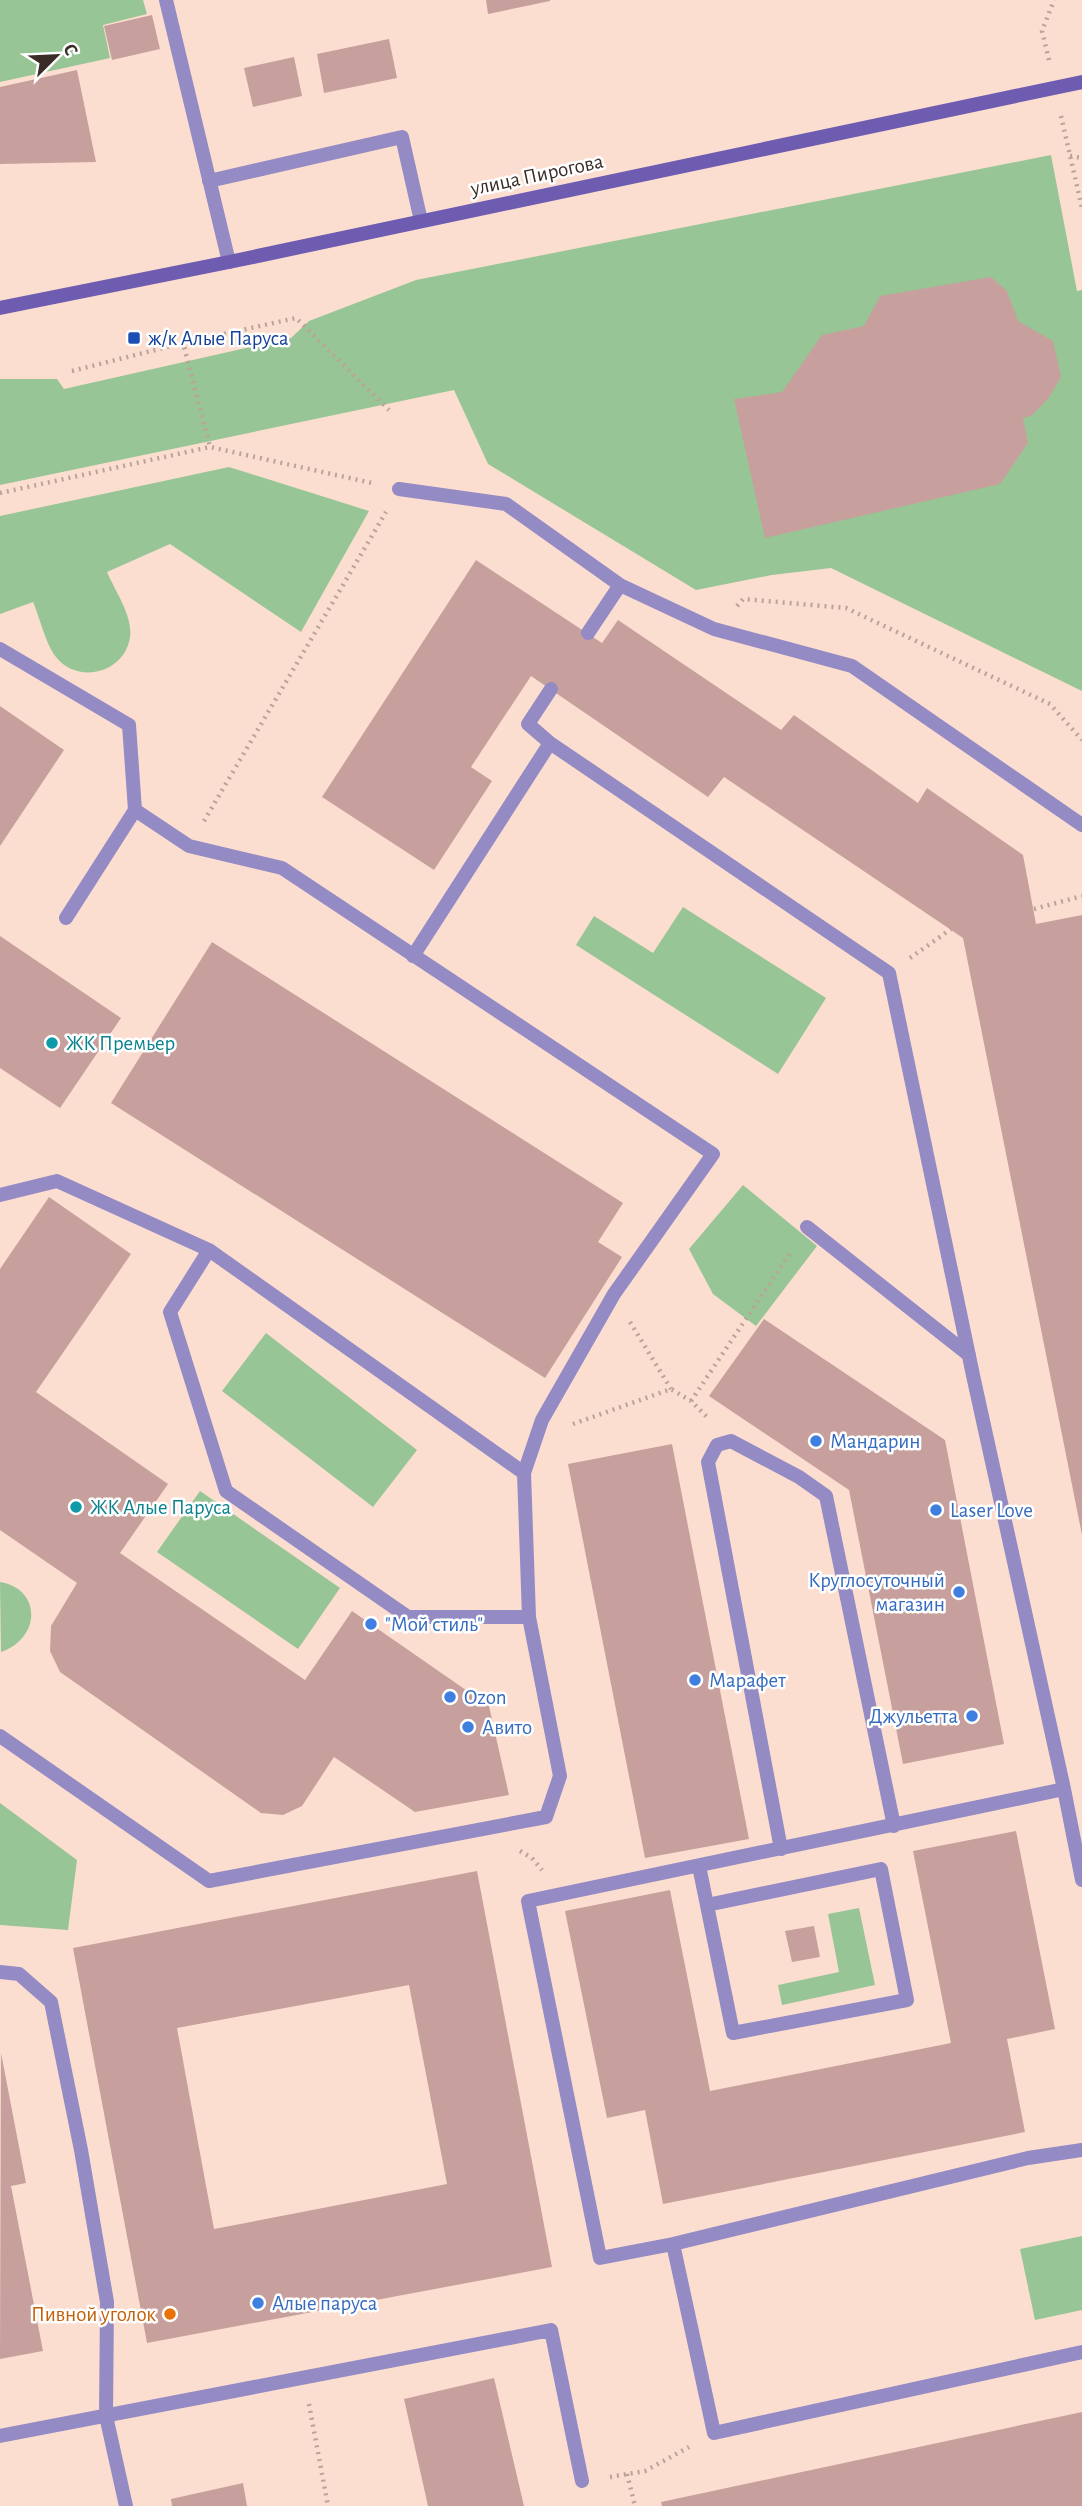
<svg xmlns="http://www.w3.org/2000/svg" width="1082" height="2506" viewBox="0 0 1082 2506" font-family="'Alegreya Sans',sans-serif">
<rect width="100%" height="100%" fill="#fcded1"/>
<path fill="#97c595" d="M0 0H143L147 14 103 25 110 58 0 82Z
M1051 155 1077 291 1082 290V691L831 568 772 575 696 590 488 464 454 390 0 485V379H57L64 389 291 338 309 321 416 280Z
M229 467 369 511 301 632 170 544 107 572C115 591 133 616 130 637 125 673 78 685 56 657 46 645 40 618 33 602L0 614V516Z
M683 907 826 998 778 1074 576 945 594 916 653 953Z
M743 1185 817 1246 756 1326 713 1294 689 1249Z
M266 1333 417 1450 373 1507 222 1391Z
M200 1491 340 1588 298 1649 157 1552Z
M0 1582C42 1589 41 1638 1 1652Z
M0 1803 77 1860 68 1930 0 1925Z
M859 1908 875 1985 782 2005 778 1985 839 1972 828 1914Z
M1082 2236V2310L1035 2320 1020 2249Z"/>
<path fill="#c7a09d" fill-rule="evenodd" d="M486 0H550V1L488 14Z
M152 15 160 49 112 60 104 26Z
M389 39 397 78 324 93 317 54Z
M294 57 302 96 253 107 244 68Z
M77 70 96 162 0 164V87Z
M991 277 1007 291 1018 321 1053 341 1061 377 1048 399 1031 416 1023 418 1028 443 1000 484 765 538 734 399 782 392 822 335 864 326 880 296Z
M476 560 602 643 618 620 781 730 794 715 918 803 927 788 1023 855 1036 924 1082 915V1535L963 938 724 777 708 797 531 676 471 767 492 781 434 870 322 797Z
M0 706 64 750 0 846Z
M0 936 121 1018 60 1108 0 1068Z
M212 942 623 1203 598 1242 622 1257 545 1378 111 1103Z
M49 1197 131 1254 36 1392 168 1484 120 1553 305 1680 352 1611 489 1706 509 1795 415 1812 334 1757 302 1806 283 1815 261 1813 60 1672 50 1651 51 1626 77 1583 0 1530V1269Z
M764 1319 945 1440 1004 1744 903 1764 849 1490 709 1396Z
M672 1444 749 1839 645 1858 568 1464Z
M1016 1831 1055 2029 1007 2039 1025 2132 663 2204 645 2110 607 2118 565 1911 670 1890 710 2091 951 2043 913 1851Z
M477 1871 552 2267 147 2343 73 1948ZM409 1985 447 2184 214 2229 177 2028Z
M814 1926 820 1957 792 1962 785 1931Z
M1 2053 26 2183 11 2186 43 2351 0 2359Z
M494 2378 524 2506H428L404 2399Z
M1082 2412V2506H662L661 2502Z
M243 2483 247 2506H172L171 2499Z"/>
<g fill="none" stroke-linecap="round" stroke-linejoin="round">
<path stroke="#bba398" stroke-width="4.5" stroke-dasharray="2 5" stroke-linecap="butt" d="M1049 60 1042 31 1054 0
M1061 116 1082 208
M1070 156 1082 158
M183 343 296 318 389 410
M72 371 183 343 210 447
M0 493 210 447 372 483
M737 606 743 599 846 608 1050 704 1082 740
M204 821 386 512
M1034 909 1082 896
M910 958 951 929
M630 1322 671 1389
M691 1401 792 1250
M573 1424 671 1389 691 1401 708 1418
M520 1851 532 1858 542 1870
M309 2404 328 2506
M627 2474 635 2506
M610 2477 645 2471 689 2447"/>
<path stroke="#948ac4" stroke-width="14" d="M166 0 229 262
M209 181 402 137 421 221
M399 489 506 504 620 585
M588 633 620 585 714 629 852 666 1082 825
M0 649 129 725 135 810 189 846 282 868 713 1154 614 1294 542 1420 524 1473
M550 743 528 724 551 689
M66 918 135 810
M413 956 550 743 889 973 974 1380 1064 1789 528 1901 600 2258 673 2244 1028 2158 1082 2150
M0 1195 57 1181 209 1250 524 1473 529 1617 560 1776 546 1817 209 1881 0 1736
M807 1227 969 1355
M209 1250 170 1312 226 1491 408 1617H529
M1064 1789 1082 1880
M781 1849 708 1462 717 1445 731 1441 799 1477 826 1496 894 1826
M699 1866 733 2033 907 2000 881 1869 707 1905
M673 2244 714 2433 1082 2352
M0 2436 551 2330 582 2481"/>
<path stroke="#948ac4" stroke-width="14" d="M0 1972 19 1974 51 2002 81 2150 107 2302 106 2416 126 2506"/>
<path stroke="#6e5cb1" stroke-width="14" d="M0 308 229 262 1082 82"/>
</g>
<rect fill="#1a4fb4" stroke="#fff" stroke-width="2.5" x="127" y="331" width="14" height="14" rx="3.5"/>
<g fill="#0f9aa8" stroke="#fff" stroke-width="2.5">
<circle cx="52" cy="1043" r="7"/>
<circle cx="76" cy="1507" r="7"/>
</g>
<g fill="#3f7fe0" stroke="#fff" stroke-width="2.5">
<circle cx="816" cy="1441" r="7"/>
<circle cx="936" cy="1510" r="7"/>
<circle cx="959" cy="1592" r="7"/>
<circle cx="371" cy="1624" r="7"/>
<circle cx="695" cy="1680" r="7"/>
<circle cx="450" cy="1697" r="7"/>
<circle cx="972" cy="1716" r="7"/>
<circle cx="468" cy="1727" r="7"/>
<circle cx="258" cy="2303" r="7"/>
</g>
<circle fill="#e8710a" stroke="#fff" stroke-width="2.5" cx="170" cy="2314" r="7"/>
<g text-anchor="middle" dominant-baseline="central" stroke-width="5" stroke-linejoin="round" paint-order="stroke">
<g font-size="21" fill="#3a2c26" stroke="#fff">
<text transform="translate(537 175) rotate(-12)">улица Пирогова</text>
</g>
<g font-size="21" fill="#164399" stroke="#fff" text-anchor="start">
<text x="148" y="338">ж/к Алые Паруса</text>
</g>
<g font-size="21" fill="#0d838f" stroke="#fff" text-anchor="start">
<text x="66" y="1043">ЖК Премьер</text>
<text x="90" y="1507">ЖК Алые Паруса</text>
</g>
<g font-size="21" fill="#366cbe" stroke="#fff" text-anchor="start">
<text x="830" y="1441">Мандарин</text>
<text x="950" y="1510">Laser Love</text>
<text x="945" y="1580" text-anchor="end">Круглосуточный<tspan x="945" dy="24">магазин</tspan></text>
<text x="385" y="1624">"Мой стиль"</text>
<text x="709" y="1680">Марафет</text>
<text x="464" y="1697">Ozon</text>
<text x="958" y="1716" text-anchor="end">Джульетта</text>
<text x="482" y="1727">Авито</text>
<text x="272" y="2303">Алые паруса</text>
</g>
<g font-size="21" fill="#c56008" stroke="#fff" text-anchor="end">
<text x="156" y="2314">Пивной уголок</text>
</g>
</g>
<g transform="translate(56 56) rotate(66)" stroke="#ffffff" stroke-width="5" paint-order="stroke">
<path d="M0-5L12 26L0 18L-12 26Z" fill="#3a2c26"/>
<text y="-10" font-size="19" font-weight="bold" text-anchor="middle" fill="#3a2c26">С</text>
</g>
</svg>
